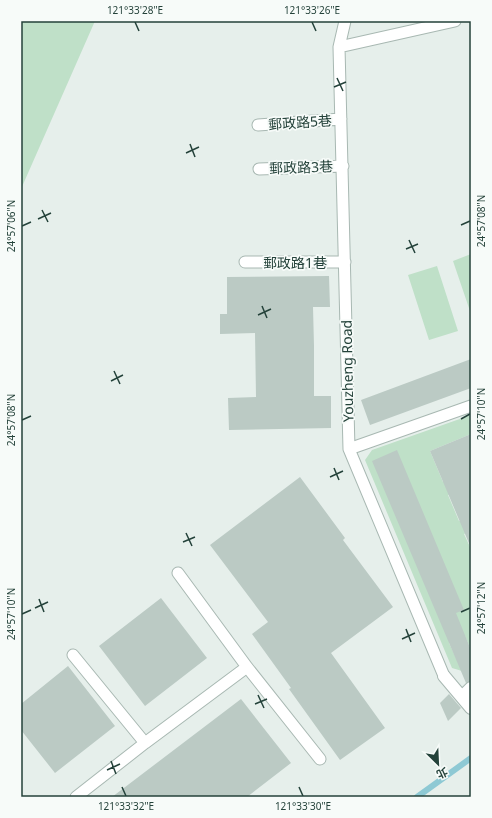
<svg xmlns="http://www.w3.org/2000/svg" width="492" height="818" viewBox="0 0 492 818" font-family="'Noto Sans','Noto Sans TC',sans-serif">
<rect width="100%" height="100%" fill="#e6efeb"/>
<path fill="#bfe0c8" d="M21 21H95L21 189Z
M471 254V314L453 261Z
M437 266 458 331 429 340 408 275Z
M471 415V434L430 451 443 482 466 473 460 490 448 495 459 521 470 517 471 531 464 534 471 549V650L465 636 449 643 462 671 452 668 365 460 372 450Z"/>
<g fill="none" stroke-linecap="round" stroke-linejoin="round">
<path stroke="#8ec9d4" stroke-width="6" d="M417 797 471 758"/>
</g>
<path fill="#bbcac4" d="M329 276 330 307H313L314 346V396H331V428L229 430 228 398 256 397 255 333 220 334V314H227V277Z
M471 359V388L370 425 361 400Z
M471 434V548L430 451Z
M397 450 464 610 456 613 471 650V681L466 683 372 461Z
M300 477 345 538 343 540 393 607 331 653 385 728 340 760 289 689 291 688 252 634 268 622 210 545Z
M161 598 207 658 145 706 99 646Z
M68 666 115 726 55 773 21 730V704Z
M449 694 461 708 448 721 440 703Z
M241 699 291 763 247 797H112Z"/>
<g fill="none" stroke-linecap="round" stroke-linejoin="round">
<g stroke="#a8b8b2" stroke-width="13">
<path id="lane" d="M345 21 339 47 349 449 444 676
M339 47 455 21
M258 125 341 119
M259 169 343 166
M245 262H345
M349 449 471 406
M73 655 145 743
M247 667 320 759
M76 797 145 743 247 667 178 573"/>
</g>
<g stroke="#a8b8b2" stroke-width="14">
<path id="street" d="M444 676 471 708
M462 697 471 688"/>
</g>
<use href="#lane" stroke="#fff" stroke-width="11"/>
<use href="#street" stroke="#fff" stroke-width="12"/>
</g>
<path fill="none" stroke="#24423a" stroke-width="1.5" d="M135 22 139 31M312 22 316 31M337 78 343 91M334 87 346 82M190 144 195 157M186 153 199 147M42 210 48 222M38 219 51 213M461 225 470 221M22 226 31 222M409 240 415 253M406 249 418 244M262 306 267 318M258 315 271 309M114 371 120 384M111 381 123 375M461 419 470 414M22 420 31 416M334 468 339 480M330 477 343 471M186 533 192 546M183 542 195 537M39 599 44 612M35 608 48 602M461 612 470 608M22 614 31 610M406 629 411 642M402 639 415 633M258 695 264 708M255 704 267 699M111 761 116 774M107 770 120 764M122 787 126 796M299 787 303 796"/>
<g text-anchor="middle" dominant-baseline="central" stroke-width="3.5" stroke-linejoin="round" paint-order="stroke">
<g font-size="14" fill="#24423a" stroke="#f7fbf9">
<text transform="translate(300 122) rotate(-4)">郵政路5巷</text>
<text transform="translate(301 167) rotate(-2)">郵政路3巷</text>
<text x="295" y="262">郵政路1巷</text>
<text transform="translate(347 371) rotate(-91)">Youzheng Road</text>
</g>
</g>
<rect width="492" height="818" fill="none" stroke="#f7fbf9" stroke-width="44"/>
<g transform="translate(438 764) rotate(156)" stroke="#f7fbf9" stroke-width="3" paint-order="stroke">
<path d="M0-3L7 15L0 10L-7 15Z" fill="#24423a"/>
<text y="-6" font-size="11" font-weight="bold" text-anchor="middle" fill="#24423a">北</text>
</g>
<rect x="22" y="22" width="448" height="774" fill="none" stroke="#24423a" stroke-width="1.5"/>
<g font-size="10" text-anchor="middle" fill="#24423a">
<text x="135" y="14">121°33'28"E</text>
<text x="312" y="14">121°33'26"E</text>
<text transform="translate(481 221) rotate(-90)" y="4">24°57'08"N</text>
<text transform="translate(11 226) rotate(-90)" y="4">24°57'06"N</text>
<text transform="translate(481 414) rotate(-90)" y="4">24°57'10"N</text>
<text transform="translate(11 420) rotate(-90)" y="4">24°57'08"N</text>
<text transform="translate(481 608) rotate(-90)" y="4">24°57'12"N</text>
<text transform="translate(11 614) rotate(-90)" y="4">24°57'10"N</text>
<text x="126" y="810">121°33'32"E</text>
<text x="303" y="810">121°33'30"E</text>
</g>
</svg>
